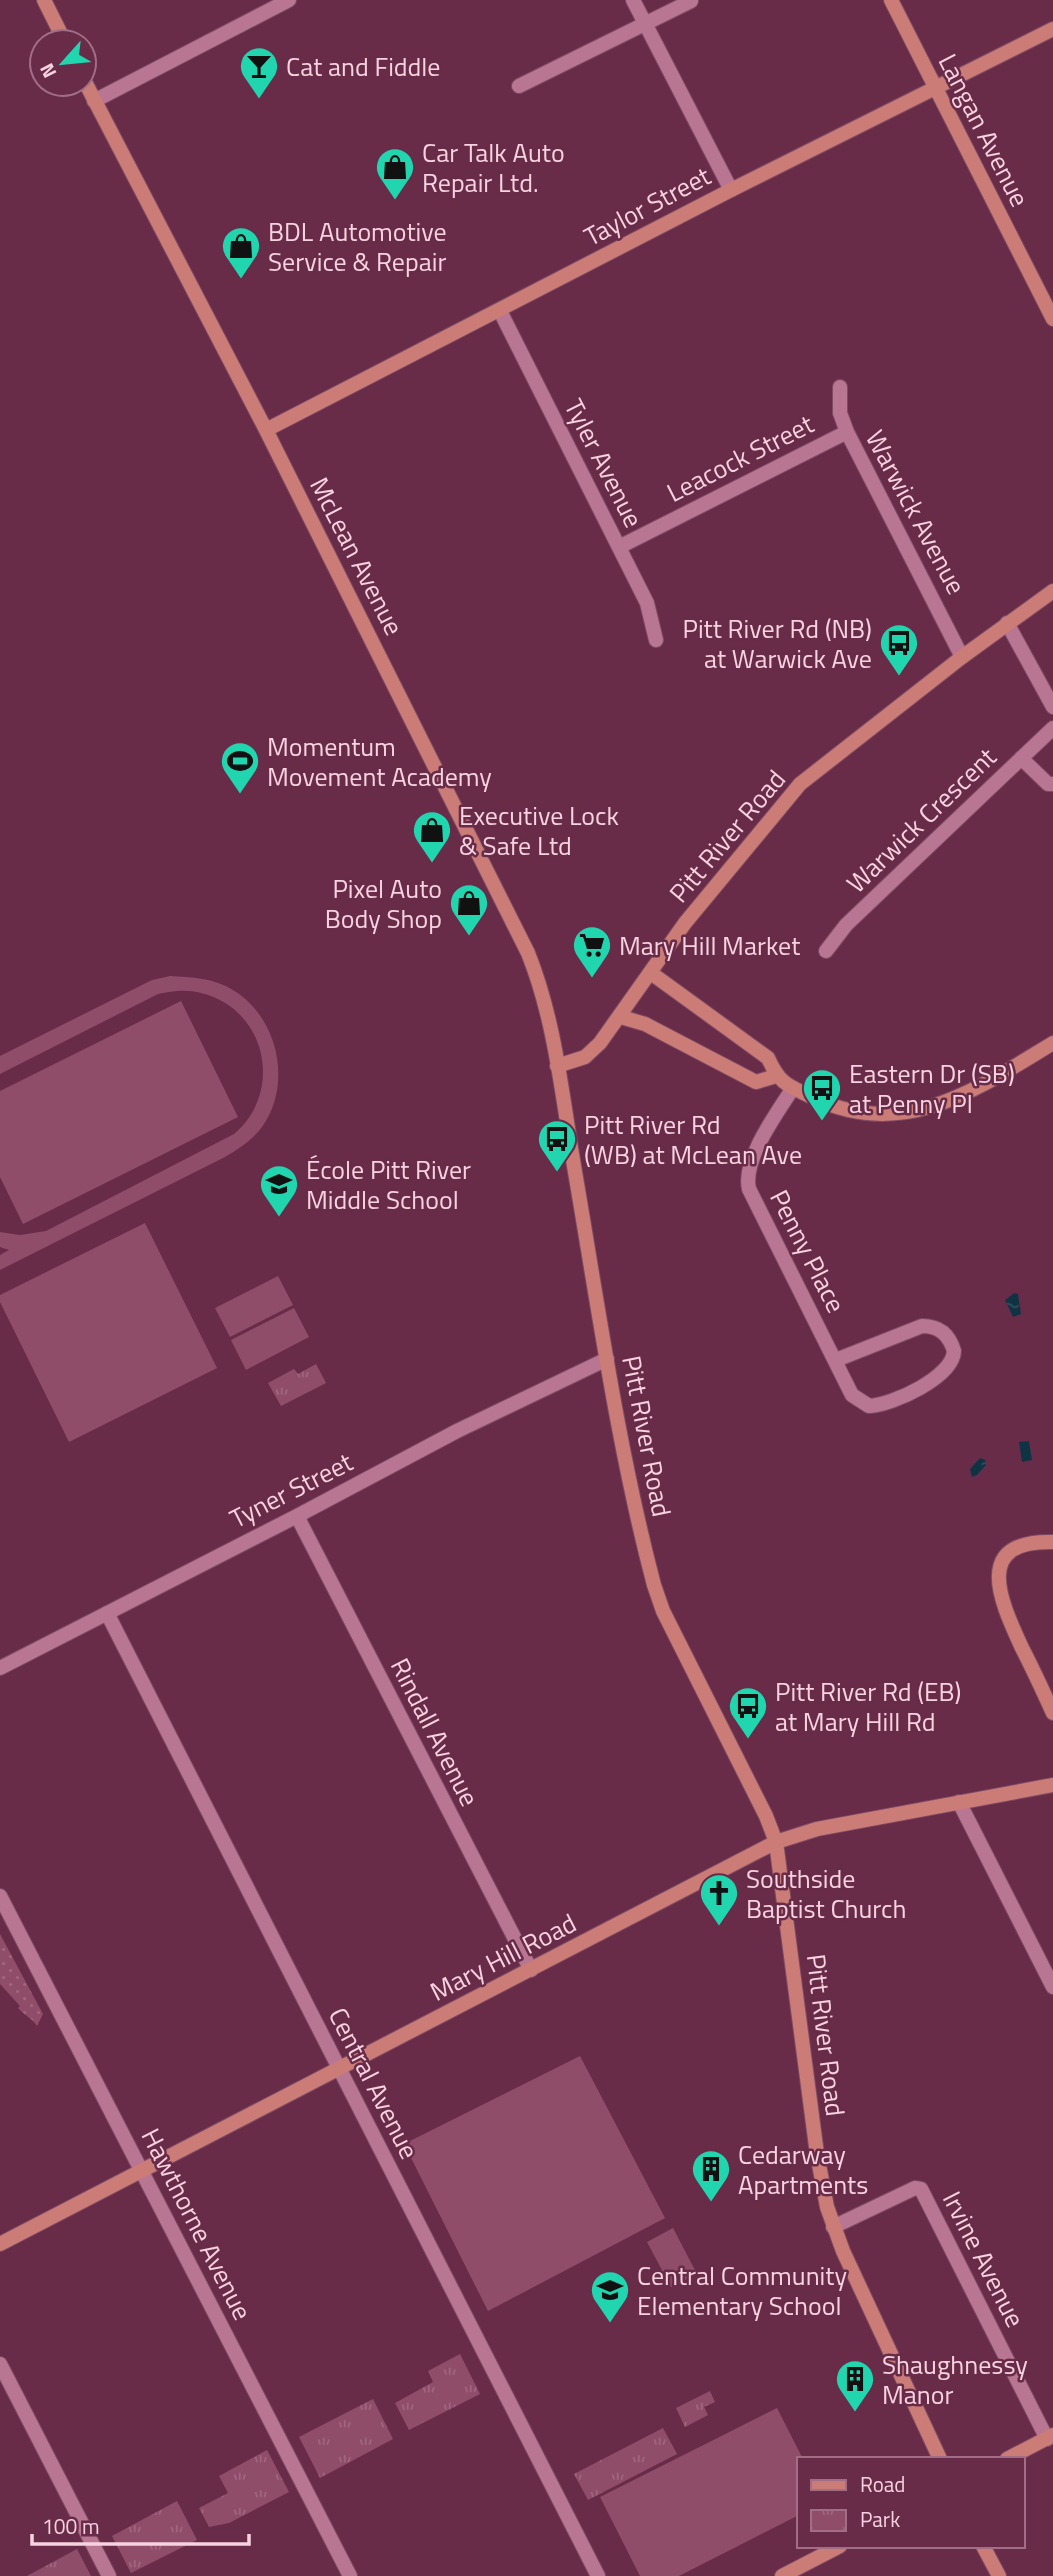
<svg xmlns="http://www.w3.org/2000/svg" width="1053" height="2576" viewBox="0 0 1053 2576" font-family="'Titillium Web',sans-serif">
<defs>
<pattern id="grass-dots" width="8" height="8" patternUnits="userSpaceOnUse" patternTransform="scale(1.75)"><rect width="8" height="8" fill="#8f4d6a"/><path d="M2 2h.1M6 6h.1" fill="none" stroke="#a0667f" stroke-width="1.8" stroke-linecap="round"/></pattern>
<pattern id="park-tufts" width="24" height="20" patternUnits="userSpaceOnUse" patternTransform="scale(1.75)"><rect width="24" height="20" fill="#8f4d6a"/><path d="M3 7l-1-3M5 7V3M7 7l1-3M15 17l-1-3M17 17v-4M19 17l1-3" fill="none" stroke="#a0667f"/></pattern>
<pattern id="water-ripples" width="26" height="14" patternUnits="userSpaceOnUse" patternTransform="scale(1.75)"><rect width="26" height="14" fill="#103344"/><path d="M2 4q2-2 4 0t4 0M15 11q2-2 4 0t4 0" fill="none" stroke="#34505f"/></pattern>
</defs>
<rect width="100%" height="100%" fill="#682c48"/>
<path fill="url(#grass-dots)" d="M0 1934 43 2014 37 2026C32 2018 24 2015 18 2008L20 2006 0 1984Z"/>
<path fill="url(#park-tufts)" d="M316 1364 326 1383 281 1406 268 1383 294 1369 298 1374Z
M460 2354 480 2394 409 2430 395 2403 433 2382 428 2371Z
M710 2391 715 2402 704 2407 708 2415 685 2427 676 2408Z
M373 2399 393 2439 320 2478 299 2437Z
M663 2428 677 2454 588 2500 574 2474Z
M267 2450 289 2492 229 2523 209 2527 199 2508 228 2493 219 2476Z
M177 2501 197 2540 131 2573 112 2536Z
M77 2549 91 2576H27Z"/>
<path fill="#8f4d6a" d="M170 976C192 977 214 978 233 990 278 1017 293 1084 262 1127 252 1140 239 1149 225 1157L0 1270V1255L9 1250 0 1247V1232L20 1235 46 1231 234 1134C284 1092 267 1009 201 993 187 989 172 991 158 994L0 1074V1056L152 980Z
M181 1001 238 1117 23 1224 0 1177V1091Z
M145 1223 217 1368 69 1442 0 1302V1295Z
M278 1276 293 1305 230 1337 215 1308Z
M294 1308 309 1337 246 1370 231 1340Z
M580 2056 665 2218 488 2311 404 2144Z
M673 2228 697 2274 671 2287 647 2242Z
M777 2408 803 2459H799V2515L679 2576H640L600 2497Z"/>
<path fill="url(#water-ripples)" d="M1014 1293 1018 1294 1021 1314 1013 1317 1005 1300Z
M1029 1441 1032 1460 1022 1462 1019 1442Z
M980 1458 985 1460 986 1465 977 1475 972 1477 970 1469Z"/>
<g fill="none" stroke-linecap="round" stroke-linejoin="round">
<g stroke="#7e4b63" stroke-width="16">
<path id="street" d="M633 0 731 190
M519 86 691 1
M94 101 289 0
M500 311 647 603 656 640
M840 387V413L847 432 962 657
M619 547 847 432
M1007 623 1053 707
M1021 758 1048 784H1053
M826 951 846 925 1053 728
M793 1088C777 1113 742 1160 749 1189L852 1395 869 1406C893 1405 953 1377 954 1351 949 1334 939 1326 922 1326L836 1360
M297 1516 531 1970
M107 1613 598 2576
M0 1668 297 1516 457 1431 607 1359
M959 1802 1053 1987
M0 1896 350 2576
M833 2227 915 2188 921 2189 1047 2439
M0 2364 109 2576"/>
</g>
<g stroke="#7e4b63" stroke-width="16">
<path id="secondary" d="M44 0 65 42
M891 0 1053 319
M84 80 266 430 528 953C555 1020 562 1095 574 1166 598 1305 618 1449 654 1585L663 1611 766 1816 776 1842 817 2154 827 2207 843 2251 940 2459
M266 430 731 190 1053 29
M651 973 768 1058C780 1085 789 1086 814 1098 905 1141 977 1089 1053 1043
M621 1017 645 1024 756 1082 776 1076
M557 1066 585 1057 600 1043 685 923 800 784 962 657 1053 591
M1053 1542C971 1540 1001 1602 1022 1648 1033 1669 1043 1691 1053 1713
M0 2244 776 1842 817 1829 1053 1785
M1007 2459 1053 2435
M983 2546 999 2576
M782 2576 840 2546"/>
</g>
<use href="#street" stroke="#b97692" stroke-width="14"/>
<use href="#secondary" stroke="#cb7c77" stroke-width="14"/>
</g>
<defs>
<g id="bar-pin" transform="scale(2.0125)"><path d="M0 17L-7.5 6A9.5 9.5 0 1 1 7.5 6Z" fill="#21d5af" stroke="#682c48"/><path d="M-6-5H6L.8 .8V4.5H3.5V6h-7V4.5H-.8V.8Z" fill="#111"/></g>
<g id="shop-pin" transform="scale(2.0125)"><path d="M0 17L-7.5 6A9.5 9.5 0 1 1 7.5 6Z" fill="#21d5af" stroke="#682c48"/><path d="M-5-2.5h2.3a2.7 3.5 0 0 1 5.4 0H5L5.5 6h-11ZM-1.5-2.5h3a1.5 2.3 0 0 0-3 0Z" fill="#111"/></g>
<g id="bus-pin" transform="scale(2.0125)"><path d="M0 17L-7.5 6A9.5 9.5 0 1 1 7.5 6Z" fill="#21d5af" stroke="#682c48"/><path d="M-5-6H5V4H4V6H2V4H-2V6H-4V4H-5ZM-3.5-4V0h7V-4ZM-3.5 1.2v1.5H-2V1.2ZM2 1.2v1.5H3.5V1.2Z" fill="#111"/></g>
<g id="stadium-pin" transform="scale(2.0125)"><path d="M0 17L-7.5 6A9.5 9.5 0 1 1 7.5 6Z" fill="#21d5af" stroke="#682c48"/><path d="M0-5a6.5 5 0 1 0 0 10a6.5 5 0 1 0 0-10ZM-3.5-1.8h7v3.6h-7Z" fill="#111"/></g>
<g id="supermarket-pin" transform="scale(2.0125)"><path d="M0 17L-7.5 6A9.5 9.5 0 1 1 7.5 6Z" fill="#21d5af" stroke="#682c48"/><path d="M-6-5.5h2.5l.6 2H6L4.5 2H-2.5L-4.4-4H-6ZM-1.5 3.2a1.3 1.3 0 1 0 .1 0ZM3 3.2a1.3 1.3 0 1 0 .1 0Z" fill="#111"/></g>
<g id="school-pin" transform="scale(2.0125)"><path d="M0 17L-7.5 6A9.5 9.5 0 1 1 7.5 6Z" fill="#21d5af" stroke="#682c48"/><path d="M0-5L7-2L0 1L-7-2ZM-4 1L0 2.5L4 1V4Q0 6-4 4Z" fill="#111"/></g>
<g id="church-pin" transform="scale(2.0125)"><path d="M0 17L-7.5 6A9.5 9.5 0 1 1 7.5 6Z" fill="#21d5af" stroke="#682c48"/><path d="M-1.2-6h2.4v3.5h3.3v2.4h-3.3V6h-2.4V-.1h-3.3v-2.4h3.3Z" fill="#111"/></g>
<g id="building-pin" transform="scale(2.0125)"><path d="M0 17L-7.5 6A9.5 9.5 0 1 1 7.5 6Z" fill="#21d5af" stroke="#682c48"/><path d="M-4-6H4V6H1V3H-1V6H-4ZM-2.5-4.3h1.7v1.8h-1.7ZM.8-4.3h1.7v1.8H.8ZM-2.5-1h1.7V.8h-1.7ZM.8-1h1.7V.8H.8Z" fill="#111"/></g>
</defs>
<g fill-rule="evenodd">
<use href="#bar-pin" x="259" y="66"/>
<use href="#shop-pin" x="395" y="167"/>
<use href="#shop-pin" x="241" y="246"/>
<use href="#bus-pin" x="899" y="643"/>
<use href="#stadium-pin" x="240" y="761"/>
<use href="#shop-pin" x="432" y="830"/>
<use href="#shop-pin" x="469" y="903"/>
<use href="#supermarket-pin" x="592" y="945"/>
<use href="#bus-pin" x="822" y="1088"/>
<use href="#bus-pin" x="557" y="1139"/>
<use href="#school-pin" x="279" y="1184"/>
<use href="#bus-pin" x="748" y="1706"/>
<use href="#church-pin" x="719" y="1893"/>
<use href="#building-pin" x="711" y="2169"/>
<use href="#school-pin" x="610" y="2290"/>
<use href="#building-pin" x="855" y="2379"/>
</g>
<g text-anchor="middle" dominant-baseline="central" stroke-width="5" stroke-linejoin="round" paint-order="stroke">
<g font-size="26" fill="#f7d2e0" stroke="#682c48" text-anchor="start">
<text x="286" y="66">Cat and Fiddle</text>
<text x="422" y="152">Car Talk Auto<tspan x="422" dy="30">Repair Ltd.</tspan></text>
<text x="268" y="231">BDL Automotive<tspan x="268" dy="30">Service &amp; Repair</tspan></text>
<text x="872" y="628" text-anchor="end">Pitt River Rd (NB)<tspan x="872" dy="30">at Warwick Ave</tspan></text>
<text x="267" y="746">Momentum<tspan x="267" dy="30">Movement Academy</tspan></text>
<text x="459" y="815">Executive Lock<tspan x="459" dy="30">&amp; Safe Ltd</tspan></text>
<text x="442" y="888" text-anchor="end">Pixel Auto<tspan x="442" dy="30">Body Shop</tspan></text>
<text x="619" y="945">Mary Hill Market</text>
<text x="849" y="1073">Eastern Dr (SB)<tspan x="849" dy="30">at Penny Pl</tspan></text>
<text x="584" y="1124">Pitt River Rd<tspan x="584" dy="30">(WB) at McLean Ave</tspan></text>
<text x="306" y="1169">École Pitt River<tspan x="306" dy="30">Middle School</tspan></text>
<text x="775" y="1691">Pitt River Rd (EB)<tspan x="775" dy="30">at Mary Hill Rd</tspan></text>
<text x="746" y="1878">Southside<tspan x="746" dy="30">Baptist Church</tspan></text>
<text x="738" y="2154">Cedarway<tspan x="738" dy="30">Apartments</tspan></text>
<text x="637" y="2275">Central Community<tspan x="637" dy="30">Elementary School</tspan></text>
<text x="882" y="2364">Shaughnessy<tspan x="882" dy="30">Manor</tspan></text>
</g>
<g font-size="26" fill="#f7d2e0" stroke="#682c48">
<text transform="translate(984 130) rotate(63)">Langan Avenue</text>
<text transform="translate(647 206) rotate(-28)">Taylor Street</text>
<text transform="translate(740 458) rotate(-27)">Leacock Street</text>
<text transform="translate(604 463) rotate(63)">Tyler Avenue</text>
<text transform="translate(916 512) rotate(62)">Warwick Avenue</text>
<text transform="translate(357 556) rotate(63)">McLean Avenue</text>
<text transform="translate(921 820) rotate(-44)">Warwick Crescent</text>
<text transform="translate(727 836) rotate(-50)">Pitt River Road</text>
<text transform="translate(808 1251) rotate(63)">Penny Place</text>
<text transform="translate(647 1436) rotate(79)">Pitt River Road</text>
<text transform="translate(291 1490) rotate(-27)">Tyner Street</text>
<text transform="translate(435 1732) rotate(63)">Rindall Avenue</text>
<text transform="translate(503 1957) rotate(-27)">Mary Hill Road</text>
<text transform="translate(826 2035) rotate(83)">Pitt River Road</text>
<text transform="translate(374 2083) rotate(63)">Central Avenue</text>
<text transform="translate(197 2224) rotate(63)">Hawthorne Avenue</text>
<text transform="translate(984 2259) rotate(63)">Irvine Avenue</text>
</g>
</g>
<rect x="797" y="2457" width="228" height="91" fill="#682c48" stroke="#a16e85" stroke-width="2"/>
<rect x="811" y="2480" width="35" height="10" fill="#cb7c77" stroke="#a16e85" stroke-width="2"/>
<text x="860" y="2492" font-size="21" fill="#f7d2e0">Road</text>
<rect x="811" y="2510" width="35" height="21" fill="url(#park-tufts)" stroke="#a16e85" stroke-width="2"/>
<text x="860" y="2527" font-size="21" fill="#f7d2e0">Park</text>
<g transform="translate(63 63) rotate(243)"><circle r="33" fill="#682c48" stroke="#a16e85" stroke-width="2"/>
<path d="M0-5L12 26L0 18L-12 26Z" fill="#21d5af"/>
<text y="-10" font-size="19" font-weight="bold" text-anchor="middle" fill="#f7d2e0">N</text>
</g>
<path d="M32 2534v10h217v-10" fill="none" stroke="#f7d2e0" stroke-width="3.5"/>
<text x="42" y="2534" font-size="21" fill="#f7d2e0" stroke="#682c48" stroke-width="5" paint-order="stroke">100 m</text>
</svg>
